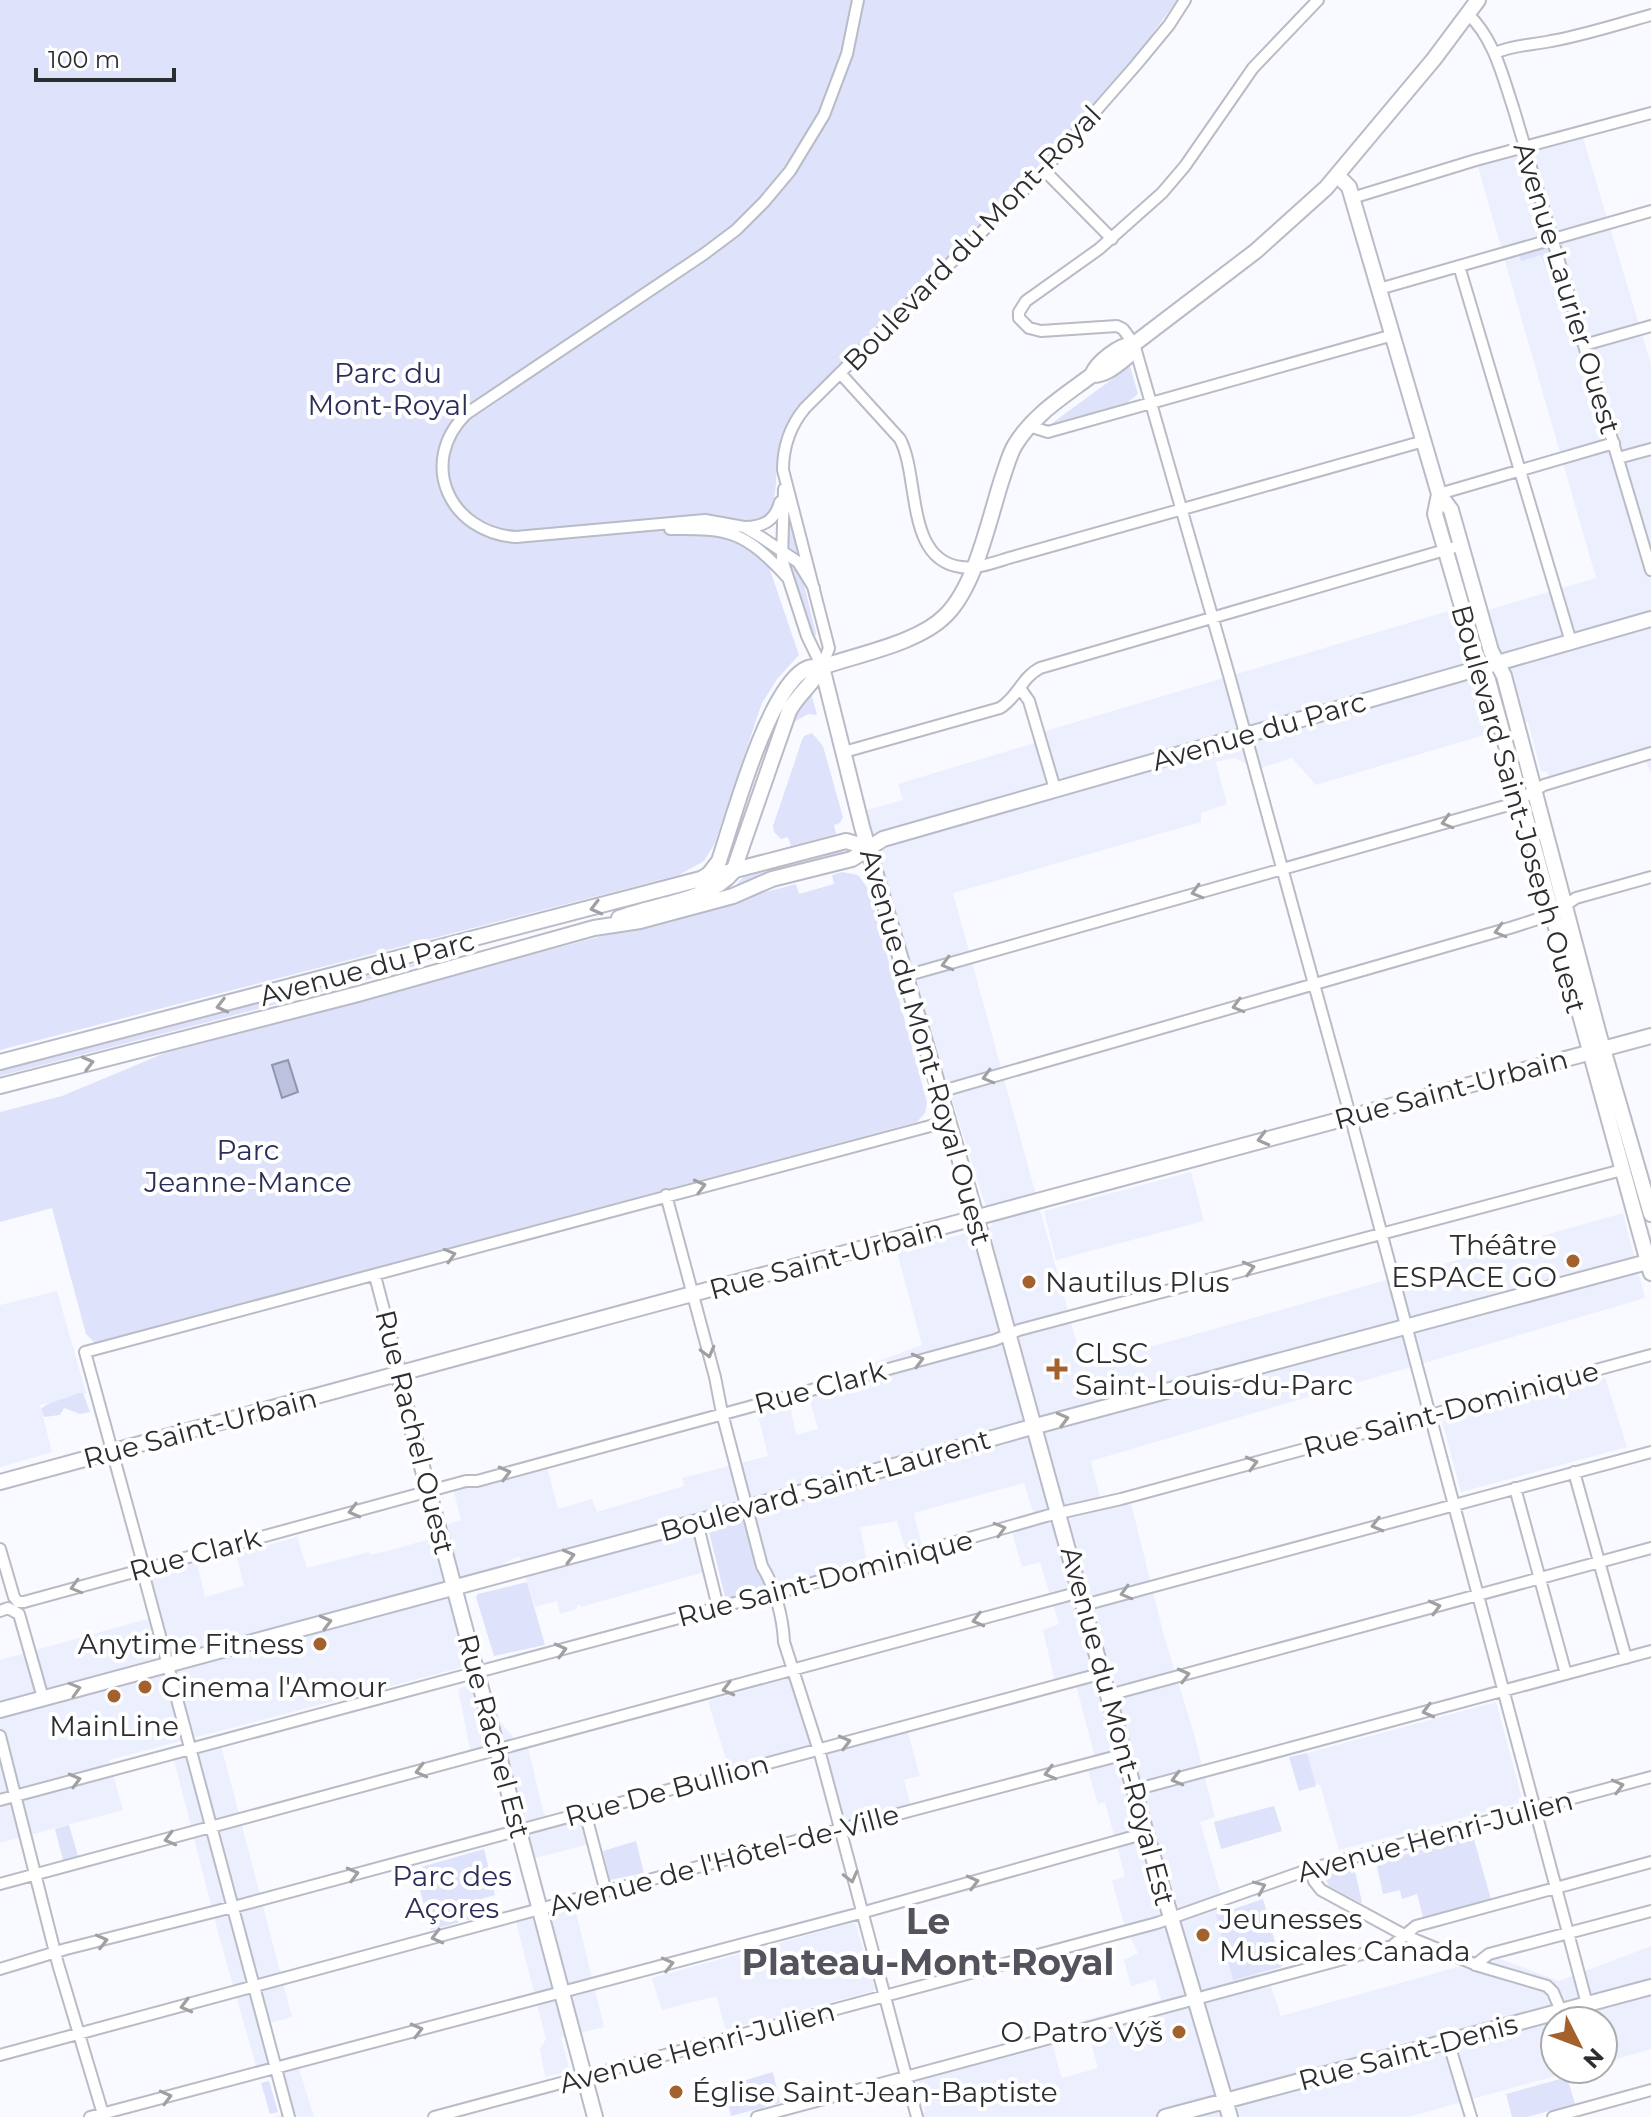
<svg xmlns="http://www.w3.org/2000/svg" width="1651" height="2117" viewBox="0 0 1651 2117" font-family="Montserrat,sans-serif">
<rect width="100%" height="100%" fill="#f9faff"/>
<path fill="#eceffe" d="M1581 131 1651 364V774L1643 754 1549 778 1548 772 1541 771 1528 722 1316 785 1292 758 1258 769 1234 758 1216 762 1227 804 1201 813V822L953 893 1083 1366 1623 1213 1645 1298 1091 1461 1103 1510 1131 1503 1164 1636 1194 1734 1215 1817 1200 1822 1244 1973 1267 1975 1281 2016 1465 1965 1482 1952 1559 1981 1651 1946V2049L1603 2063V2021H1555V2069H1580L1408 2117H908L925 2112 916 2070 1048 2030 1062 2078 1098 2068 1085 2020 1161 2000 1155 1979 1131 1986 1124 1960 1138 1953 1125 1927 1112 1881 1125 1876 1105 1802 1098 1804 1087 1767 1097 1765 1076 1685 1057 1691 1043 1630 1059 1624 1040 1562 1022 1567 1010 1525 1035 1518 1024 1483 914 1513 924 1555 908 1558 897 1521 860 1527 867 1563 775 1590 752 1502 691 1519 707 1571 581 1607V1605H577V1609L560 1614 557 1601 535 1607 519 1556 456 1587 476 1672 463 1667 109 1760 123 1810 0 1843V1660L154 1617 143 1568 195 1554 205 1597 244 1586 236 1554 297 1537 307 1568 369 1552 370 1555 391 1550 444 1535 442 1526 461 1520 453 1488 486 1483 547 1467 558 1509 592 1499 597 1512 684 1486 682 1478 768 1456 755 1402 788 1394 796 1435 818 1429 806 1388 922 1345 897 1252 992 1226 923 1008 905 976 859 812 903 800 898 784 1041 741 1039 733 1462 607 1481 612 1596 578 1476 160Z
M1191 1172 1204 1221 1056 1260 1044 1211Z
M57 1291 86 1393 40 1405 52 1452 0 1467V1305Z
M1605 1377 1627 1447 1461 1492 1442 1421Z
M793 1677 815 1749 729 1769 708 1701Z
M468 1685 516 1740 527 1743 543 1811 549 1822 585 1812 594 1843 528 1860 540 1910 573 1900 604 2027 561 2038 570 2071 545 2077 540 2049 546 2039 515 1918 539 1911 518 1829 484 1746 470 1749 458 1689Z
M1496 1702 1523 1802 1339 1850 1320 1785 1315 1784 1307 1753Z
M906 1726 920 1776 904 1780 912 1810 839 1829 819 1749Z
M221 1745 292 2017 265 2024 279 2068 297 2062 314 2117H273L287 2114 276 2068 258 2073 219 1936 173 1756Z
M855 1922 875 1988 873 1991 726 2030 716 1996 662 2010 652 1978Z"/>
<path fill="#dee2fb" d="M0 0H1177L1146 43 1034 171 801 404C761 449 788 476 767 520L754 523 799 655 777 679 762 703 714 845 704 861 679 875 0 1050Z
M1548 245 1554 266 1546 269 1541 255 1521 261 1519 253Z
M1130 366 1138 394 1127 403 1051 424Z
M787 512H791L801 556 787 547Z
M793 564 802 577 816 633 815 637 799 601 790 565Z
M811 693 817 715 808 714 792 723 798 709Z
M812 733 823 746 843 817 840 823 834 825 836 834 791 846 788 837 781 839 774 832 773 826 802 740 804 736Z
M842 850 843 853 766 875 738 888 736 885 746 874Z
M842 872 858 875 869 890 927 1102 925 1113 917 1122 103 1341 94 1342 86 1334 52 1208 0 1222V1112L62 1096 165 1053 796 884 799 894 834 884 832 875Z
M422 962 423 964 312 995 310 989Z
M287 996 289 1001 0 1076V1070Z
M78 1393H83L90 1412 80 1414 64 1408 60 1415 44 1417 41 1409C52 1399 65 1400 78 1393Z
M743 1520 765 1589 726 1601 708 1528Z
M527 1582 545 1645 494 1656 476 1597 478 1594Z
M1307 1753 1316 1786 1299 1791 1289 1757Z
M1274 1806 1282 1831 1221 1849 1214 1822Z
M69 1825 78 1856 63 1860 55 1829Z
M1473 1836 1491 1899 1423 1917 1417 1894 1402 1899 1400 1890 1383 1894 1376 1862Z
M636 1841 644 1873 610 1880 603 1851Z
M484 1849 495 1895 481 1899 486 1915 431 1930 414 1869Z
M1354 1867 1362 1902 1361 1903 1329 1886 1324 1876Z
M1263 1899 1282 1967 1233 1980 1216 1915Z
M773 2072 780 2103 731 2116 725 2092 729 2085Z
M1567 2077 1575 2104 1527 2117H1512L1506 2094Z
M269 2081 278 2112 270 2114 261 2083Z"/>
<path fill="#bcc1e0" stroke="#9195ac" stroke-width="2" d="M288 1060 298 1092 282 1098 272 1065Z"/>
<g fill="none" stroke-linecap="round" stroke-linejoin="round">
<g stroke="#b9bbc6" stroke-width="14">
<path id="minor" d="M1318 0 1253 68 1185 166 1162 193 1099 249 1026 301 1019 312V318L1029 328 1041 331 1117 326 1123 329 1134 344 1229 675 1347 1104 1587 2004
M1468 14C1494 39 1502 74 1513 107L1651 570
M1495 53C1513 45 1532 45 1551 41 1585 35 1618 24 1651 15
M1044 170 1112 239
M1352 198 1476 160 1651 113
M1459 266 1571 642
M1379 289 1651 211
M1584 345 1651 326
M840 373 900 439C920 477 905 560 961 567 978 570 1000 560 1016 556L1424 441
M1029 426 1048 432 1393 335
M1618 458 1651 449
M784 489 782 559 807 636 822 667
M1439 494 1614 443
M745 527C763 527 775 521 780 502
M670 529C731 528 745 532 787 577
M814 588 798 562 761 537 744 527 705 520 516 537C450 533 417 463 466 414L704 254 736 230 764 202 790 171 824 115 847 54 858 0
M822 667 829 648 783 470C783 447 790 426 805 408L1044 170 1136 65 1169 25 1185 0
M1020 688 1029 701 1055 789
M844 752 1000 708C1019 696 1021 678 1040 668L1462 545
M905 976 1512 804 1544 785 1651 753
M939 1092 1513 927 1553 914 1576 898 1651 877
M666 1195 715 1377 722 1413 762 1566C775 1587 783 1618 784 1642L821 1757 917 2117
M375 1276 401 1374
M1574 1472 1626 1658
M1515 1488 1566 1674
M697 1522 718 1607
M0 1549 14 1597 18 1602H24L466 1481H477L995 1340 1019 1330 1622 1170
M1084 1605 1651 1452
M0 1611 8 1608 19 1614 43 1698
M1109 1695 1651 1548
M0 1736 58 1964 103 2114
M1134 1790 1651 1651
M0 1800 746 1600 767 1596 1046 1516 1121 1499 1651 1355
M585 1812 606 1892
M1310 1869 1314 1881 1321 1890 1404 1935 1479 1966 1547 1986 1553 1992 1561 2011
M0 1884 1080 1592
M1475 1965 1489 1954 1651 1911
M0 1969 66 1949 241 1905 1103 1673
M1448 2041 1471 2117
M0 2055 573 1900 1125 1754
M90 2117 868 1911 1146 1833
M289 2117 144 1576 142 1560 85 1352 949 1121
M434 2117 1157 1923 1310 1869 1651 1777
M757 2117 1392 1946 1416 1926 1651 1862
M1553 2117 1651 2090"/>
</g>
<g stroke="#b9bbc6" stroke-width="18">
<path id="major" d="M1337 175 1349 187 1439 494 1451 510 1491 651 1504 676 1599 1035 1651 1214
M1092 375C1108 375 1120 362 1132 353L1134 344
M1439 494 1435 514 1476 655 1488 680 1651 1273
M822 667 862 827 972 1202 1146 1833 1230 2117
M698 881 709 874 719 861C734 816 767 693 804 670 810 666 815 667 822 667 859 654 919 643 946 615 976 585 989 519 1002 479 1006 468 1009 455 1015 445 1033 415 1064 396 1092 375 1097 362 1119 345 1134 344L1256 251 1326 188 1434 59 1478 0
M619 918C654 904 709 901 733 872L789 711C798 694 813 684 822 667
M0 1062 846 841 867 847
M0 1086 358 994 594 928 640 921 733 896 772 879 852 859 883 839 1651 619
M401 1374V1389L412 1429 595 2117
M0 1482C550 1332 1100 1183 1651 1036
M0 1710 697 1522 1021 1430 1651 1261
M1165 2117 1651 1987"/>
</g>
<use href="#minor" stroke="#fff" stroke-width="10"/>
<use href="#major" stroke="#fff" stroke-width="14"/>
</g>
<defs><path id="oneway-chevron" d="M-2-3.5L2.5 0L-2 3.5" fill="none" stroke-width="1.6" stroke-linecap="round" stroke-linejoin="round" transform="scale(2)"/></defs>
<g stroke="#a0a0a2">
<use href="#oneway-chevron" transform="translate(1447 822) rotate(164)"/>
<use href="#oneway-chevron" transform="translate(1197 892) rotate(164)"/>
<use href="#oneway-chevron" transform="translate(596 908) rotate(165)"/>
<use href="#oneway-chevron" transform="translate(1500 931) rotate(164)"/>
<use href="#oneway-chevron" transform="translate(947 964) rotate(164)"/>
<use href="#oneway-chevron" transform="translate(222 1006) rotate(166)"/>
<use href="#oneway-chevron" transform="translate(1238 1006) rotate(164)"/>
<use href="#oneway-chevron" transform="translate(88 1063) rotate(-14)"/>
<use href="#oneway-chevron" transform="translate(988 1077) rotate(164)"/>
<use href="#oneway-chevron" transform="translate(1263 1139) rotate(165)"/>
<use href="#oneway-chevron" transform="translate(700 1186) rotate(-15)"/>
<use href="#oneway-chevron" transform="translate(450 1255) rotate(-16)"/>
<use href="#oneway-chevron" transform="translate(1249 1268) rotate(-15)"/>
<use href="#oneway-chevron" transform="translate(708 1352) rotate(75)"/>
<use href="#oneway-chevron" transform="translate(918 1360) rotate(-15)"/>
<use href="#oneway-chevron" transform="translate(1063 1419) rotate(-15)"/>
<use href="#oneway-chevron" transform="translate(1252 1463) rotate(-15)"/>
<use href="#oneway-chevron" transform="translate(505 1473) rotate(-15)"/>
<use href="#oneway-chevron" transform="translate(354 1511) rotate(165)"/>
<use href="#oneway-chevron" transform="translate(1377 1525) rotate(165)"/>
<use href="#oneway-chevron" transform="translate(1000 1529) rotate(-16)"/>
<use href="#oneway-chevron" transform="translate(569 1556) rotate(-15)"/>
<use href="#oneway-chevron" transform="translate(76 1587) rotate(164)"/>
<use href="#oneway-chevron" transform="translate(1126 1593) rotate(164)"/>
<use href="#oneway-chevron" transform="translate(1435 1607) rotate(-15)"/>
<use href="#oneway-chevron" transform="translate(978 1620) rotate(165)"/>
<use href="#oneway-chevron" transform="translate(326 1622) rotate(-15)"/>
<use href="#oneway-chevron" transform="translate(561 1650) rotate(-15)"/>
<use href="#oneway-chevron" transform="translate(1184 1675) rotate(-15)"/>
<use href="#oneway-chevron" transform="translate(75 1689) rotate(-16)"/>
<use href="#oneway-chevron" transform="translate(728 1689) rotate(165)"/>
<use href="#oneway-chevron" transform="translate(1428 1711) rotate(165)"/>
<use href="#oneway-chevron" transform="translate(845 1742) rotate(-15)"/>
<use href="#oneway-chevron" transform="translate(421 1771) rotate(165)"/>
<use href="#oneway-chevron" transform="translate(1050 1773) rotate(165)"/>
<use href="#oneway-chevron" transform="translate(1177 1779) rotate(165)"/>
<use href="#oneway-chevron" transform="translate(75 1780) rotate(-15)"/>
<use href="#oneway-chevron" transform="translate(1618 1786) rotate(-15)"/>
<use href="#oneway-chevron" transform="translate(170 1839) rotate(165)"/>
<use href="#oneway-chevron" transform="translate(353 1874) rotate(-15)"/>
<use href="#oneway-chevron" transform="translate(851 1877) rotate(76)"/>
<use href="#oneway-chevron" transform="translate(973 1882) rotate(-15)"/>
<use href="#oneway-chevron" transform="translate(1260 1887) rotate(-24)"/>
<use href="#oneway-chevron" transform="translate(437 1937) rotate(165)"/>
<use href="#oneway-chevron" transform="translate(102 1941) rotate(-14)"/>
<use href="#oneway-chevron" transform="translate(668 1964) rotate(-14)"/>
<use href="#oneway-chevron" transform="translate(186 2006) rotate(165)"/>
<use href="#oneway-chevron" transform="translate(417 2030) rotate(-15)"/>
<use href="#oneway-chevron" transform="translate(166 2097) rotate(-15)"/>
</g>
<g fill="#a3612e" stroke="#fff" stroke-width="3">
<circle cx="1573" cy="1261" r="8"/>
<circle cx="1029" cy="1282" r="8"/>
<path d="M1053 1357h8v8h8v8h-8v8h-8v-8h-8v-8h8z"/>
<circle cx="320" cy="1644" r="8"/>
<circle cx="145" cy="1687" r="8"/>
<circle cx="114" cy="1696" r="8"/>
<circle cx="1203" cy="1935" r="8"/>
<circle cx="1179" cy="2032" r="8"/>
<circle cx="676" cy="2092" r="8"/>
</g>
<g text-anchor="middle" dominant-baseline="central" stroke-width="8" stroke-linejoin="round" paint-order="stroke">
<g font-size="28" fill="#2c2d31" stroke="#fff">
<text transform="translate(972 238) rotate(-46)">Boulevard du Mont-Royal</text>
<text transform="translate(1567 288) rotate(73)">Avenue Laurier Ouest</text>
<text transform="translate(1259 731) rotate(-16)">Avenue du Parc</text>
<text transform="translate(1519 809) rotate(74)">Boulevard Saint-Joseph Ouest</text>
<text transform="translate(367 968) rotate(-15)">Avenue du Parc</text>
<text transform="translate(926 1047) rotate(74)">Avenue du Mont-Royal Ouest</text>
<text transform="translate(1451 1089) rotate(-15)">Rue Saint-Urbain</text>
<text transform="translate(826 1259) rotate(-15)">Rue Saint-Urbain</text>
<text transform="translate(820 1387) rotate(-15)">Rue Clark</text>
<text transform="translate(1451 1409) rotate(-15)">Rue Saint-Dominique</text>
<text transform="translate(200 1428) rotate(-15)">Rue Saint-Urbain</text>
<text transform="translate(415 1432) rotate(76)">Rue Rachel Ouest</text>
<text transform="translate(825 1485) rotate(-16)">Boulevard Saint-Laurent</text>
<text transform="translate(195 1554) rotate(-15)">Rue Clark</text>
<text transform="translate(825 1578) rotate(-15)">Rue Saint-Dominique</text>
<text transform="translate(1118 1726) rotate(75)">Avenue du Mont-Royal Est</text>
<text transform="translate(494 1736) rotate(75)">Rue Rachel Est</text>
<text transform="translate(667 1790) rotate(-15)">Rue De Bullion</text>
<text transform="translate(1435 1836) rotate(-15)">Avenue Henri-Julien</text>
<text transform="translate(724 1860) rotate(-15)">Avenue de l'Hôtel-de-Ville</text>
<text transform="translate(697 2047) rotate(-15)">Avenue Henri-Julien</text>
<text transform="translate(1408 2052) rotate(-15)">Rue Saint-Denis</text>
</g>
<g font-size="28" fill="#2b2e58" stroke="#fff">
<text x="388" y="373">Parc du<tspan x="388" dy="32">Mont-Royal</tspan></text>
<text x="248" y="1150">Parc<tspan x="248" dy="32">Jeanne-Mance</tspan></text>
<text x="452" y="1876">Parc des<tspan x="452" dy="32">Açores</tspan></text>
</g>
<g font-size="28" fill="#2c2d31" stroke="#fff" text-anchor="start">
<text x="1557" y="1245" text-anchor="end">Théâtre<tspan x="1557" dy="32">ESPACE GO</tspan></text>
<text x="1045" y="1282">Nautilus Plus</text>
<text x="1075" y="1353">CLSC<tspan x="1075" dy="32">Saint-Louis-du-Parc</tspan></text>
<text x="304" y="1644" text-anchor="end">Anytime Fitness</text>
<text x="161" y="1687">Cinema l'Amour</text>
<text x="114" y="1726" text-anchor="middle">MainLine</text>
<text x="1219" y="1919">Jeunesses<tspan x="1219" dy="32">Musicales Canada</tspan></text>
<text x="1163" y="2032" text-anchor="end">O Patro Výš</text>
<text x="692" y="2092">Église Saint-Jean-Baptiste</text>
</g>
<g font-size="36" font-weight="bold" fill="#52535d" stroke="#fff">
<text x="928" y="1921">Le<tspan x="928" dy="41">Plateau-Mont-Royal</tspan></text>
</g>
</g>
<g transform="translate(1579 2045) rotate(132)"><circle r="38" fill="#ffffff" stroke="#ababad" stroke-width="2"/>
<path d="M0-6L14 30L0 20L-14 30Z" fill="#a3612e"/>
<text y="-12" font-size="22" font-weight="bold" text-anchor="middle" fill="#2c2d31">N</text>
</g>
<path d="M36 68v12h138v-12" fill="none" stroke="#2c2d31" stroke-width="4"/>
<text x="48" y="68" font-size="24" fill="#2c2d31" stroke="#ffffff" stroke-width="6" paint-order="stroke">100 m</text>
</svg>
